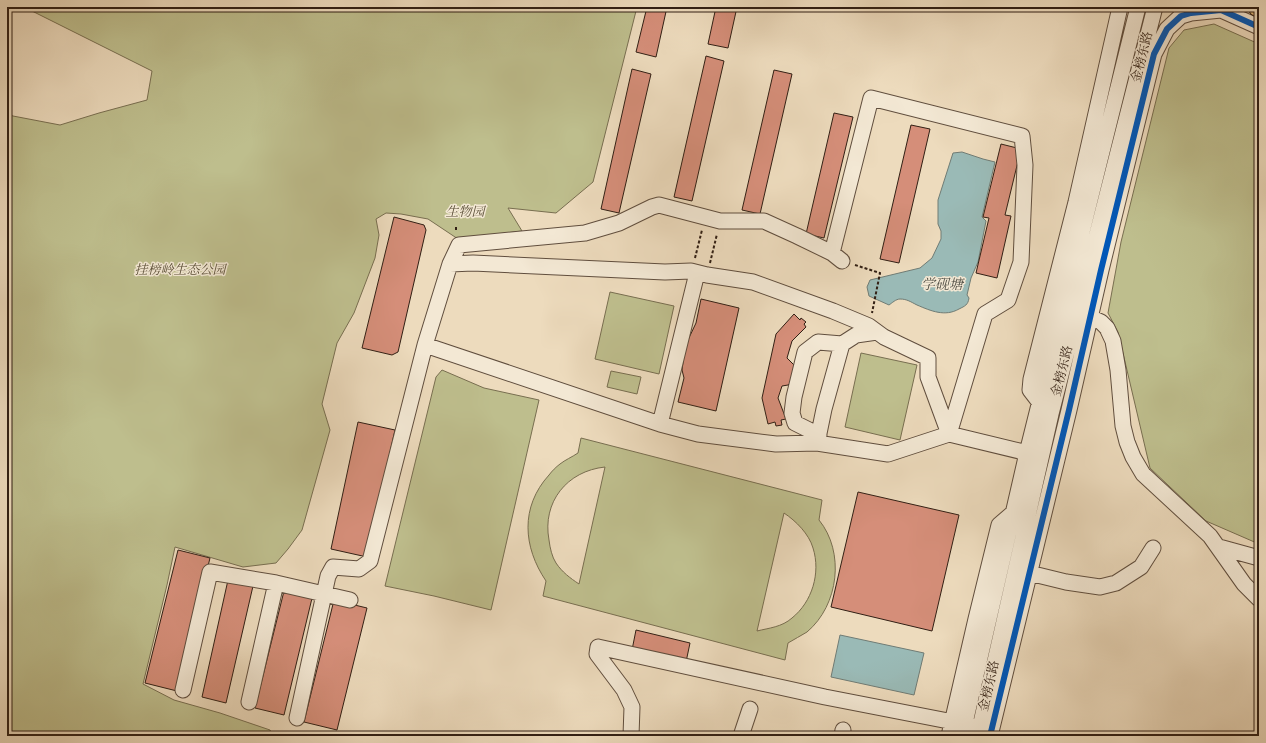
<svg xmlns="http://www.w3.org/2000/svg" width="1266" height="743" viewBox="0 0 1266 743" font-family="'Libre Bodoni','Noto Serif SC',serif">
<rect width="100%" height="100%" fill="#eddbbd"/>
<filter id="stains"><feTurbulence type="fractalNoise" baseFrequency=".005" numOctaves="4"/><feColorMatrix values="0 0 0 0 .2 0 0 0 0 .09 0 0 0 0 .02 0 0 0 .5 -.17"/></filter>
<radialGradient id="worn" r=".72"><stop offset=".6" stop-color="#630" stop-opacity="0"/><stop offset="1" stop-color="#630" stop-opacity=".3"/></radialGradient>
<path fill="#bebe8d" stroke="#786e50" fill-rule="evenodd" d="M24 7H637L593 182 556 213 508 208 522 231 458 239 428 219 401 214 386 213 376 219 379 235 375 258 354 313 337 343 322 404 330 430 302 530 288 549 276 563 243 567 175 547 167 585 143 684 174 700 220 713 270 730 273 736H7V114L13 116 60 125 99 113 147 100 152 71Z
M1214 24 1259 44V544L1206 521 1150 468 1118 332 1108 313 1121 242 1169 48 1184 30Z
M610 292 674 306 659 374 595 359Z
M861 353 917 365 900 440 845 427Z
M442 370 484 388 539 400 491 610 434 596 385 586 436 377Z
M611 371 641 377 637 394 607 387Z
M581 438 822 500 819 520C845 552 839 605 807 632 801 636 794 639 788 643L785 660 543 596 546 581C523 547 520 507 549 475 552 471 556 467 560 464 565 460 572 457 578 453ZM605 467 579 584C570 578 562 572 556 563 552 557 550 548 549 540 542 502 567 471 605 467ZM784 513C796 521 809 534 813 548 821 573 812 602 792 618 782 627 769 628 757 631Z"/>
<path fill="#9abab6" stroke="#707c75" d="M962 152 983 159 995 162 982 217 986 221 978 262 971 278 967 295 969 298C968 305 965 306 959 309 945 317 931 311 917 305 911 302 907 299 900 299 896 299 892 303 889 305L869 296 867 287 870 280 920 268 932 258 941 239V231L938 224V200L953 153Z
M840 635 924 653 914 695 831 677Z"/>
<path fill="#d58e79" stroke="#311f14" d="M647 7H667L656 57 636 52Z
M716 7H737L728 48 708 44Z
M706 56 724 61 692 201 674 197Z
M632 69 651 74 619 213 601 209Z
M774 70 792 74 760 214 742 210Z
M834 113 853 117 824 238 806 234Z
M911 125 930 129 899 263 880 259Z
M1001 144 1021 149 1005 215 1011 216 997 278 976 273 989 218 983 217Z
M394 217 424 225 426 230 398 352 392 355 362 348Z
M701 299 739 308 716 411 678 402 684 378 682 370 684 354 687 342 696 323Z
M794 314 800 320 801 318 806 322 804 324 806 327 792 341 787 358 794 365V379L788 385 782 386 778 398 786 419 781 420 782 425 776 426 775 422 768 424 762 398 776 334Z
M358 422 395 430 367 557 331 549Z
M858 492 959 515 932 631 831 607Z
M178 550 210 558 177 691 145 683Z
M228 580 253 586 226 703 202 697Z
M285 587 313 594 284 715 255 708Z
M334 600 367 608 337 730 304 722Z
M636 630 690 643 686 662 632 650Z"/>
<g fill="none" stroke-linecap="round" stroke-linejoin="round">
<g stroke="#604e3e" stroke-width="17">
<path id="minor" d="M832 253 871 98 1022 136 1025 165 1021 262 1008 300 985 314 949 434
M450 264 473 263 665 272 691 271 707 275 753 282 833 311 869 326 884 337 928 358V377L949 434
M1090 317 1101 322 1107 328 1113 341 1118 370 1123 426 1127 442 1133 457 1143 474 1210 536 1244 584 1259 599
M425 345 660 424 698 434 776 444 817 443 888 454 949 434 1036 455
M1040 403 1030 390 1031 379 1076 202 1120 7
M660 424 697 273
M819 435 795 423 792 413 794 397 805 352 818 342 842 344
M817 443 824 409 842 344 856 335 877 332
M1219 547 1259 558
M1021 571 1066 582 1100 587 1116 583 1141 567 1153 548
M183 690 210 572 276 583 350 600
M249 702 276 583
M297 718 328 576 333 567 359 569 370 561 425 345 450 264 459 245 585 233 619 223 652 207 659 205 720 221H764L797 236 832 253 842 261
M631 736 632 707 624 690 597 654 598 647 825 697 974 726
M741 736 750 709
M842 736 843 730
M949 736 976 619 999 525 1014 512
M962 736 1027 453 1138 7
M978 736 1051 414 1155 7
M990 736 1069 410 1101 270 1154 54 1167 29 1181 16 1191 13 1221 10 1259 27"/>
</g>
<g stroke="#311f14" stroke-width="21">
<path id="major" d="M1258 7H1259"/>
</g>
<path stroke="#311f14" stroke-width="2" stroke-dasharray="3 2" stroke-linecap="butt" d="M456 227V232
M695 258 702 230
M710 263 717 234
M855 265 880 273 872 313"/>
<use href="#minor" stroke="#f3e8d4" stroke-width="15"/>
<use href="#major" stroke="#e6be7e" stroke-width="19"/>
<g stroke="#f3e8d4" stroke-width="8">
<path id="cycleway" d="M990 736 1069 410 1101 270 1154 54 1167 29 1181 16 1191 13 1221 10 1259 27"/>
</g>
<use href="#cycleway" stroke="#0057b8" stroke-width="6"/>
</g>
<g text-anchor="middle" dominant-baseline="central" stroke-width="3" stroke-linejoin="round" paint-order="stroke">
<g font-size="13" fill="#311f14" stroke="#f3e8d4">
<text transform="translate(1142 57) rotate(-76)">金榜东路</text>
<text transform="translate(1062 371) rotate(-76)">金榜东路</text>
<text transform="translate(989 686) rotate(-77)">金榜东路</text>
</g>
<g font-size="13" font-style="italic" fill="#5b4f38" stroke="#f3e8d4">
<text x="465" y="212">生物园</text>
<text x="180" y="270">挂榜岭生态公园</text>
</g>
<g font-size="14" font-style="italic" fill="#504e45" stroke="#f3e8d4">
<text x="942" y="285">学砚塘</text>
</g>
</g>
<rect width="1266" height="743" fill="none" stroke="#eddbbd" stroke-width="24"/>
<rect x="8" y="8" width="1250" height="727" fill="none" stroke="#311f14" stroke-width="2"/>
<rect x="12" y="12" width="1242" height="719" fill="none" stroke="#311f14"/>
<rect width="100%" height="100%" filter="url(#stains)"/>
<rect width="100%" height="100%" fill="url(#worn)"/>
</svg>
